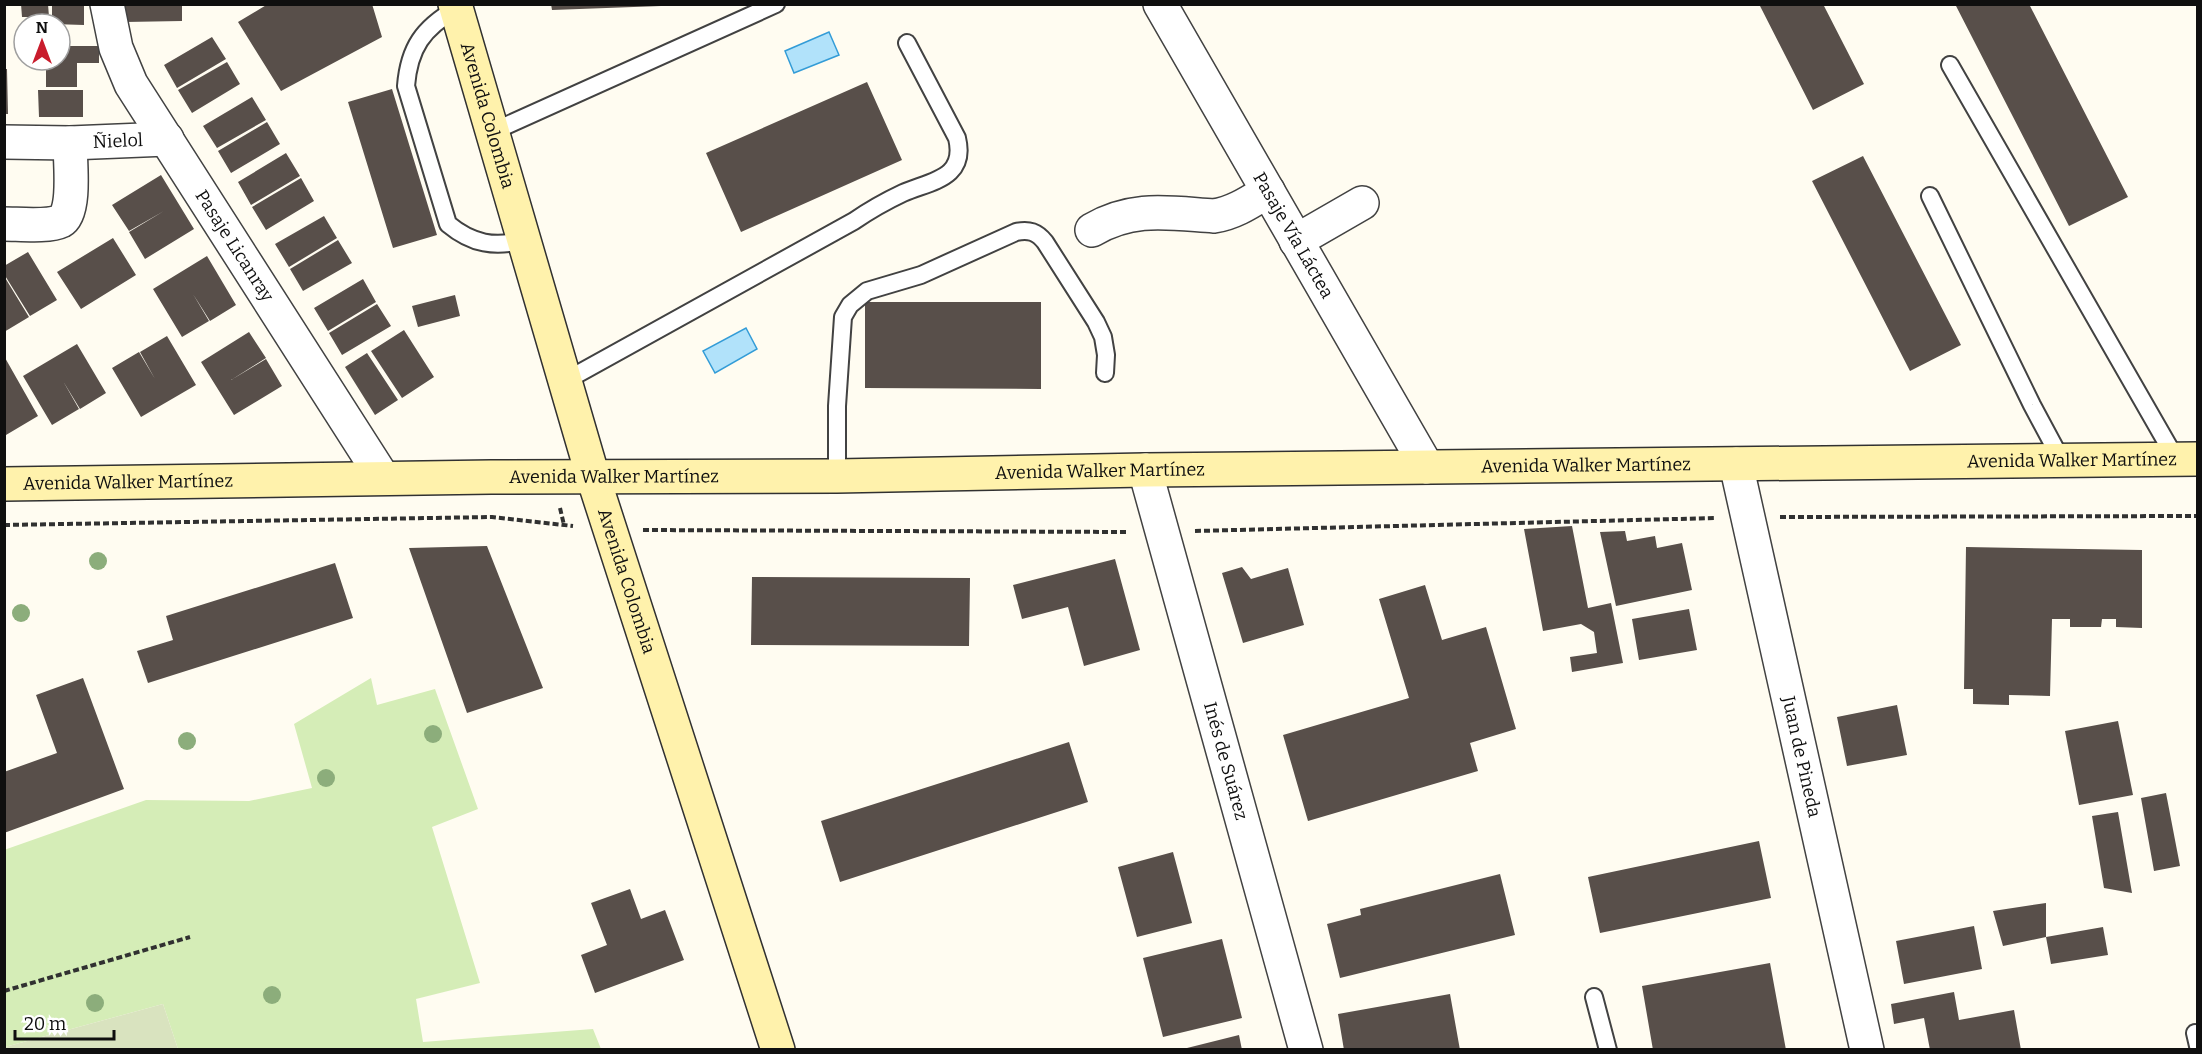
<svg xmlns="http://www.w3.org/2000/svg" width="2202" height="1054" viewBox="0 0 2202 1054" font-family="Bitter,serif">
<rect width="100%" height="100%" fill="#fffcf1"/>
<path fill="#d5edb7" d="M371 678 377 705 435 689 478 809 432 827 480 983 416 999 423 1042 593 1029 601 1049H178L163 1004 5 1047 4 850 146 800 249 801 312 788 294 724Z"/>
<path fill="#d9e3bf" d="M163 1004 178 1049H5V1047Z"/>
<path fill="#b1e2fa" stroke="#339cd7" stroke-width="1.5" d="M829 32 839 55 794 73 785 51Z
M746 328 757 349 715 373 703 351Z"/>
<path fill="#584f4a" d="M21 4H48L49 17H22Z
M52 4H84V25L52 24Z
M125 4H182V21L125 22Z
M268 4H372L382 37 281 91 238 22Z
M551 4H661V6L552 10Z
M1759 4H1823L1864 84 1813 110Z
M1955 4H2029L2128 197 2069 226Z
M212 37 226 59 177 88 164 65Z
M60 46H99V63H77V87H46V64H30V60H60Z
M227 62 240 84 192 113 178 90Z
M4 69H7L8 114H4Z
M867 82 902 160 741 232 706 153Z
M392 89 437 235 393 248 348 102Z
M38 90H83V117H39Z
M252 97 266 120 217 148 203 126Z
M267 122 280 144 231 173 218 151Z
M286 153 300 176 251 205 238 182Z
M1863 156 1961 345 1910 371 1812 181Z
M161 175 194 229 145 259 129 232 164 211 129 231 112 205Z
M301 178 314 201 266 230 252 207Z
M324 216 337 238 289 267 275 244Z
M113 238 136 275 81 309 57 272Z
M338 240 352 263 303 291 290 269Z
M28 252 57 300 30 316 4 274V266Z
M207 256 236 305 210 321 193 294 209 321 182 337 153 289Z
M4 276 29 317 4 332Z
M363 279 376 302 328 331 314 308Z
M455 295 460 316 418 327 412 306Z
M865 302H1041V389L865 388Z
M377 304 391 326 342 355 329 333Z
M404 330 434 377 402 398 371 351Z
M249 332 266 358 231 380 266 359 282 386 234 415 201 362Z
M167 336 196 385 141 417 112 368 139 352 155 379 140 352Z
M77 344 106 393 80 409 63 381 79 409 52 425 23 376Z
M367 353 398 400 375 415 345 367Z
M4 356 38 416 6 435 4 432Z
M1572 526 1588 608 1611 603 1623 663 1572 672 1570 657 1597 653 1594 632 1581 624 1543 631 1524 529Z
M1625 531 1627 541 1655 536 1657 548 1682 543 1692 590 1616 606 1600 532Z
M487 546 543 688 467 713 409 548Z
M1966 547 2142 550V628L2116 627V619H2102L2101 627H2070V619H2052L2050 696 2009 695V705L1973 704V689H1964Z
M1115 559 1140 650 1084 666 1068 607 1022 619 1013 585Z
M335 563 353 618 148 683 137 651 173 640 166 616Z
M1242 567 1251 579 1288 568 1304 625 1243 643 1222 573Z
M752 577 970 578 969 646 751 645Z
M1425 585 1442 640 1486 627 1516 729 1470 743 1478 771 1308 821 1283 735 1409 698 1379 599Z
M1689 609 1697 650 1639 660 1632 619Z
M83 678 124 789 4 833V772L57 753 36 695Z
M1897 705 1907 755 1847 766 1837 717Z
M2118 721 2133 795 2079 805 2065 731Z
M1069 742 1088 802 840 882 821 821Z
M2166 793 2180 866 2154 871 2141 798Z
M2118 812 2132 893 2104 888 2092 816Z
M1759 841 1771 898 1600 933 1588 877Z
M1173 852 1192 923 1137 937 1118 867Z
M1500 874 1515 935 1340 978 1327 924 1361 915 1360 909Z
M630 889 641 919 665 910 684 960 595 993 581 955 607 945 591 903Z
M2046 903V937L2003 946 1993 911Z
M1974 926 1982 969 1904 984 1896 941Z
M2103 927 2108 955 2051 964 2046 937Z
M1222 939 1242 1018 1163 1037 1143 958Z
M1770 963 1786 1050H1653L1642 986Z
M1954 992 1959 1020 2014 1010 2021 1050H1930L1924 1018 1894 1024 1891 1004Z
M1450 994 1460 1050H1344L1338 1014Z
M1239 1035 1242 1050H1184L1183 1049Z"/>
<g fill="none" stroke-linecap="round" stroke-linejoin="round">
<g stroke="#424242" stroke-width="20">
<path id="lane" d="M456 9C423 28 409 48 406 86L448 224C472 244 495 248 524 240
M1950 65 2176 459
M492 132 776 4
M1930 196 2032 405 2062 461
M565 381 854 221C870 210 886 201 903 193 930 181 967 179 957 138L907 43
M837 476V406L843 317 850 305 867 291 921 275 1016 232C1029 229 1037 232 1045 242L1096 322 1103 337 1106 355 1105 373
M1594 997 1608 1050
M2195 1033 2198 1046"/>
</g>
<g stroke="#424242" stroke-width="36">
<g id="street">
<path id="s1" d="M107 4 116 48 131 84 383 478"/>
<path id="s2" d="M1160 4 1427 467"/>
<path id="s3" d="M4 142 70 143 167 139"/>
<path d="M4 224C19 224 49 227 61 221 76 213 70 160 70 143"/>
<path d="M1092 230C1133 206 1168 213 1214 216 1234 213 1250 202 1268 191"/>
<path d="M1296 241 1362 203"/>
<path id="s4" d="M1736 464 1867 1050"/>
<path id="s5" d="M1145 470 1306 1050"/>
</g>
</g>
<g stroke="#313131" stroke-width="36">
<g id="secondary">
<path id="s6" d="M455 4 593 477 778 1050"/>
<path id="s7" d="M4 484 491 477 837 476 1145 470 2198 459"/>
</g>
</g>
<path stroke="#313131" stroke-width="4" stroke-dasharray="6 3" stroke-linecap="butt" d="M560 508 564 525
M1780 517 2198 516
M4 525 492 517 573 526
M643 530 1128 532
M1195 531 1716 518
M4 991 190 937"/>
<use href="#lane" stroke="#fff" stroke-width="16"/>
<use href="#street" stroke="#fff" stroke-width="33"/>
<use href="#secondary" stroke="#fff2ac" stroke-width="33"/>
</g>
<g fill="#8cad7b">
<circle cx="98" cy="561" r="9"/>
<circle cx="21" cy="613" r="9"/>
<circle cx="433" cy="734" r="9"/>
<circle cx="187" cy="741" r="9"/>
<circle cx="326" cy="778" r="9"/>
<circle cx="272" cy="995" r="9"/>
<circle cx="95" cy="1003" r="9"/>
</g>
<g text-anchor="middle" dominant-baseline="central" stroke-width="6" stroke-linejoin="round" paint-order="stroke">
<g font-size="18" fill="#0f0f0f" stroke="#fff">
<text stroke="none"><textPath href="#s6" startOffset="116">Avenida Colombia</textPath></text>
<text stroke="none"><textPath href="#s3" startOffset="114">Ñielol</textPath></text>
<text stroke="none"><textPath href="#s2" startOffset="267">Pasaje Vía Láctea</textPath></text>
<text stroke="none"><textPath href="#s1" startOffset="276">Pasaje Licanray</textPath></text>
<text stroke="none"><textPath href="#s7" startOffset="2068">Avenida Walker Martínez</textPath></text>
<text stroke="none"><textPath href="#s7" startOffset="1582">Avenida Walker Martínez</textPath></text>
<text stroke="none"><textPath href="#s7" startOffset="1096">Avenida Walker Martínez</textPath></text>
<text stroke="none"><textPath href="#s7" startOffset="610">Avenida Walker Martínez</textPath></text>
<text stroke="none"><textPath href="#s7" startOffset="124">Avenida Walker Martínez</textPath></text>
<text stroke="none"><textPath href="#s6" startOffset="602">Avenida Colombia</textPath></text>
<text stroke="none"><textPath href="#s4" startOffset="300">Juan de Pineda</textPath></text>
<text stroke="none"><textPath href="#s5" startOffset="302">Inés de Suárez</textPath></text>
</g>
</g>
<rect width="2202" height="1054" fill="none" stroke="#0f0f0f" stroke-width="12"/>
<g transform="translate(42 42)"><circle r="28" fill="#ffffff" stroke="#9f9f9f" stroke-width="1.5"/>
<path d="M0-4.5L10 22L0 15L-10 22Z" fill="#c91c2c"/>
<text y="-9" font-size="16" font-weight="bold" text-anchor="middle" fill="#0f0f0f">N</text>
</g>
<path d="M15 1030v9h99v-9" fill="none" stroke="#0f0f0f" stroke-width="3"/>
<text x="24" y="1030" font-size="18" fill="#0f0f0f" stroke="#ffffff" stroke-width="4.5" paint-order="stroke">20 m</text>
</svg>
